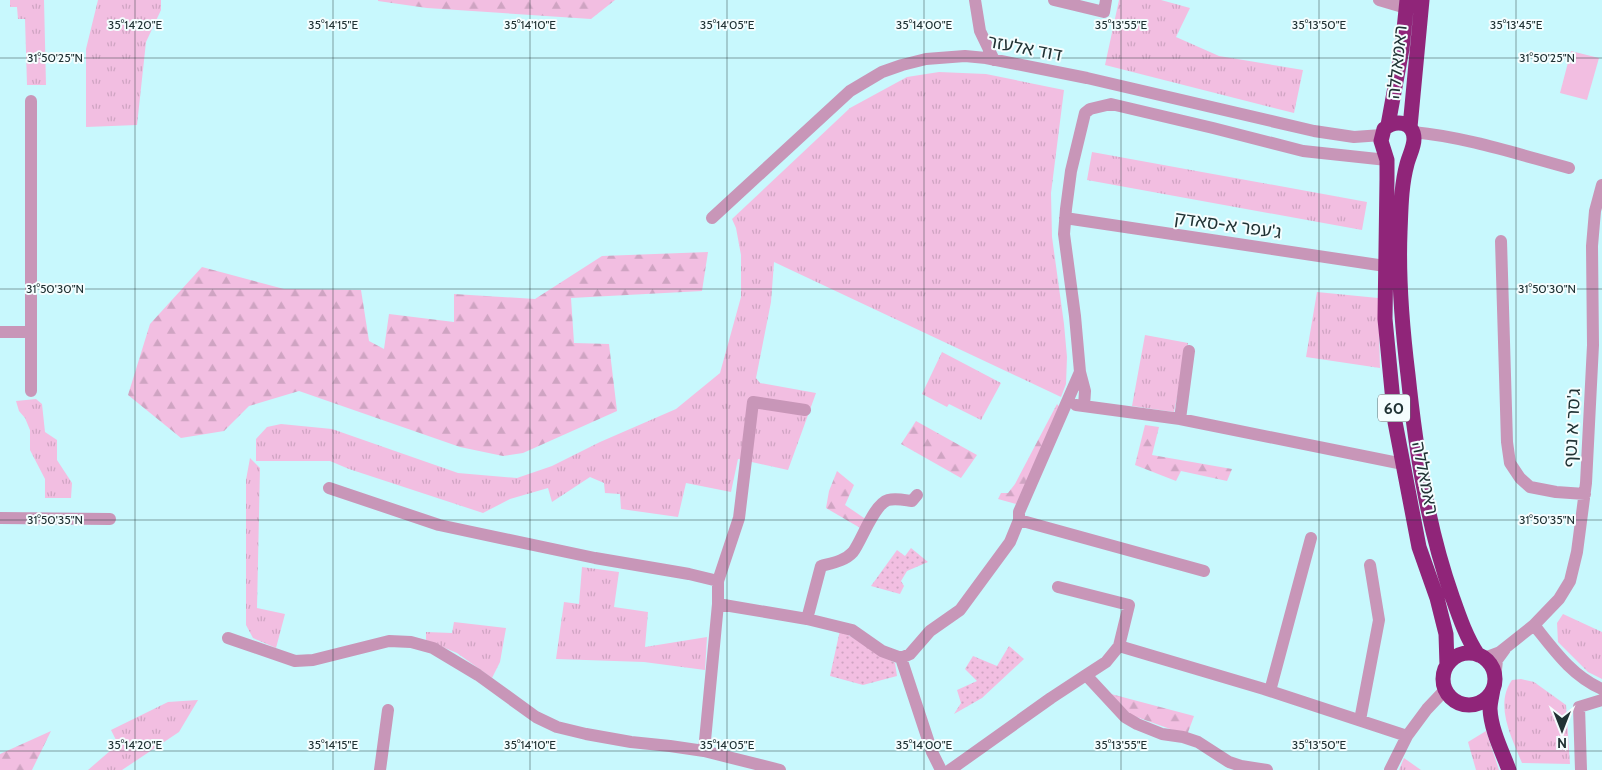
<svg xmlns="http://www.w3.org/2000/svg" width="1602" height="770" viewBox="0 0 1602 770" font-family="Cabin,'Noto Sans Hebrew',sans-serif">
<defs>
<pattern id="grass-tufts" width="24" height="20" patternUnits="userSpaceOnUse" patternTransform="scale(1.25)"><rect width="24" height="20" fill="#f2bee1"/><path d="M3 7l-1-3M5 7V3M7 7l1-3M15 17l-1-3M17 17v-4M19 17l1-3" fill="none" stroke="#cfa4c2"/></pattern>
<pattern id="forest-firs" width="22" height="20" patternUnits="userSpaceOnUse" patternTransform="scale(1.25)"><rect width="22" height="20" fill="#f2bee1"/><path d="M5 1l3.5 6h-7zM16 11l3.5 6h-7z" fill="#cfa4c2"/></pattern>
<pattern id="garden-dots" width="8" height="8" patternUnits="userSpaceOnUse" patternTransform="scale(1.25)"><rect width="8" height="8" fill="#f2bee1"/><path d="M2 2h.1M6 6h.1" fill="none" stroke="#cfa4c2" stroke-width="1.8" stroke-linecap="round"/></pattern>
</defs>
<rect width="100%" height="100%" fill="#c8f8fd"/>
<path fill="url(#grass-tufts)" d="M10 0H44L46 85H27L25 19H18L17 7H10Z
M98 0H161V10L146 42 137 125 86 127V49Z
M1119 0H1161L1190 8 1176 37 1219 56 1303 70 1294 113 1105 65Z
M939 72 986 74 1064 90 1051 193 1052 237 1064 324 1067 357 1066 384 1061 397 774 262 771 302 756 378 760 383 816 393 788 470 738 459 731 492 686 483 678 517 621 509 620 494 605 493 604 483 590 477 552 502 548 488 510 499 483 513 349 469 330 461H256V439L267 427 281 424 332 429 458 473 517 478 552 466 600 442 676 409 720 373 741 297V255L736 228 732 219 850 108 907 77Z
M1092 152 1367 202 1362 230 1087 180Z
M1317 292 1378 298 1380 368 1306 357Z
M1145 335 1188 343 1174 412 1132 406Z
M942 352 1001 383 981 420 949 404 947 407 922 394Z
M36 399 42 404 45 432 57 440V460L72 483 71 498H45V479L30 450V430L25 418 19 411 16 401Z
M250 458 260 468 257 608 285 614 276 648 253 638 246 625V480Z
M582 567 619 572 614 607 648 612 645 647 707 637 705 670 644 662 556 659 564 602 579 604Z
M1563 614 1602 632V679L1588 672 1558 642 1557 623Z
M454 622 506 628 500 662 492 678 457 653 426 640V632L452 633Z
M1521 679 1534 682 1566 705 1570 764 1522 763C1512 738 1494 705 1512 680Z
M198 700 179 732 122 770H88L118 744 111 730 168 702Z
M1486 731 1499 770H1476L1468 742Z
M1404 758 1421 770H1399Z"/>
<path fill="url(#forest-firs)" d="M378 0H615L591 19 427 8 378 1Z
M708 252 702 291 571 298 574 343 609 344 617 411 523 453 503 456 460 447 299 391 249 406 224 431 181 438 128 395 150 324 202 267 284 289 361 290 369 341 384 349 389 314 454 322V294L535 299 602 256Z
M1057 404 1061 409 1016 504 998 499 1001 493H1008L1015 484Z
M916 421 977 455 961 478 901 444Z
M1145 425 1159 427 1152 455 1232 469 1227 481 1181 471 1176 481 1135 465Z
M837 471 854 485 845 505 867 520 862 529 826 508 829 491Z
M1111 694 1194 716 1187 735 1131 715Z
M51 731 32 770H0V754Z"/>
<path fill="url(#garden-dots)" d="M911 548 928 562 907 571 901 581 904 586 900 594 871 586 897 550 905 556Z
M840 630 895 663 897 676 863 685 830 676Z
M1009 646 1024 659 982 698 954 714 961 703 957 690 977 681 965 669 973 656 997 666Z"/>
<path fill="#f2bee1" d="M1571 51 1599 58 1587 100 1560 93Z"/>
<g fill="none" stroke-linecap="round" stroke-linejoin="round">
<path stroke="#c896b8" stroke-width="12" d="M975 0 980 31 994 60
M1054 0 1104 12 1106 0
M1379 0 1406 8
M1413 132C1466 137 1517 154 1569 168
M712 218 850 91 882 72 902 65 926 59 965 56 986 58 1087 78 1314 131 1354 137 1382 135
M1065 218 1385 266
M1501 241 1507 442 1510 463 1520 478 1530 487 1556 492 1585 494
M0 332H31
M31 391V101
M1076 405 1180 419 1403 464
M1084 406 1085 391 1080 372 1075 316 1064 234 1066 209 1071 171 1085 113 1090 109 1111 104 1213 128 1303 151 1387 160
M1180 419 1189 351
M329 488 439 525 595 558 689 574 718 581V604L807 619 852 630 882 651 901 658 932 752 941 770
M0 518 110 519
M1019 520 1204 571
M718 581 739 518 753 402 805 410
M1058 587 1129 605 1119 646
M807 619 821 566C832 563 845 561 853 552 862 540 874 504 888 500 896 498 904 500 912 501L917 495
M1534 625C1554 650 1572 676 1602 689
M228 638 295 661 313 660 389 641 411 642 433 648 478 675 536 717 557 727 586 734 631 742 670 746 704 751 780 770
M901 658 910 654 930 631 960 610 1010 542 1019 520V512L1080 372
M1484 658 1500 652 1534 625 1559 599 1570 581 1577 552 1586 483 1593 345 1592 246 1595 211 1602 185
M1086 675 1106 662 1119 646 1264 689 1407 736
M1495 679 1497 660 1505 649
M1270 691 1311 538
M1360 720 1379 620 1370 565
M704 751 718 604
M380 770 388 710
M950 770 1051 698 1086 675 1125 717 1137 724 1162 734 1183 737 1198 742 1229 762 1241 766 1267 770
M1390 770 1407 736 1427 709 1445 690
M1581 770 1579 707 1602 700"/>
<path stroke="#902579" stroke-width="15" d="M1388 125 1402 49 1407 0
M1410 127 1422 0
M1443 679a26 26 0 1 1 52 0a26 26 0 1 1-52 0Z
M1447 665 1446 634 1437 598 1419 547 1395 422 1385 319 1387 179V160L1381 141 1384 129C1395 119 1414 121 1414 139 1414 147 1409 156 1407 164 1401 186 1401 209 1400 232 1398 281 1402 326 1408 375 1416 450 1427 525 1452 596 1459 616 1466 637 1478 655
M1493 689C1492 696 1490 703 1490 709 1491 730 1502 751 1509 770"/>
</g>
<path fill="none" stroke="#203234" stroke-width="1" stroke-opacity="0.45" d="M135 0V770M333 0V770M530 0V770M727 0V770M924 0V770M1121 0V770M1319 0V770M1516 0V770M0 58H1602M0 289H1602M0 520H1602M0 751H1602"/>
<g text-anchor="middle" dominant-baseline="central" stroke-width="4" stroke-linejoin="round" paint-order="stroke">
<rect fill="#f4fdfe" stroke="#606f71" stroke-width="1" x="1378" y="394.5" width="32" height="27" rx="4"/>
<g font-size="16" font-weight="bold" fill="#203234">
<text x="1394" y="408">60</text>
</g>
<g font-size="18" fill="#203234" stroke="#f4fdfe">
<text transform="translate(1025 48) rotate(11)">דוד אלעזר</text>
<text transform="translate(1397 62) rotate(-84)">ראמאללה</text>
<text transform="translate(1228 225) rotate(8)">ג'עפר א-סאדק</text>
<text transform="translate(1572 428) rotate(-87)">ג'סר א נטף</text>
<text transform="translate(1425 478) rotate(79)">ראמאללה</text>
</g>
</g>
<g font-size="12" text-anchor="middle" fill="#203234" stroke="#f4fdfe" stroke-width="4" stroke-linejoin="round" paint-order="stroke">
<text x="135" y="29">35°14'20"E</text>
<text x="333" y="29">35°14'15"E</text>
<text x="530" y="29">35°14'10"E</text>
<text x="727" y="29">35°14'05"E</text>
<text x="924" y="29">35°14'00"E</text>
<text x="1121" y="29">35°13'55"E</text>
<text x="1319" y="29">35°13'50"E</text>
<text x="1516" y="29">35°13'45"E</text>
<text x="1547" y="62">31°50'25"N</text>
<text x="55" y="62">31°50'25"N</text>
<text x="1547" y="293">31°50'30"N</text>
<text x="55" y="293">31°50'30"N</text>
<text x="1547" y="524">31°50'35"N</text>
<text x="55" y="524">31°50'35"N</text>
<text x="135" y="749">35°14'20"E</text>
<text x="333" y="749">35°14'15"E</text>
<text x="530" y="749">35°14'10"E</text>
<text x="727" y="749">35°14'05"E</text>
<text x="924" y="749">35°14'00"E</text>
<text x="1121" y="749">35°13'55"E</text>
<text x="1319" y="749">35°13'50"E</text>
</g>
<g transform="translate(1562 730) rotate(180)" stroke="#f4fdfe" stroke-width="4" paint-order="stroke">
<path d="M0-4L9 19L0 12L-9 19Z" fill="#203234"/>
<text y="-8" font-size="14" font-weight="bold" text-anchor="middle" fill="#203234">N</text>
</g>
</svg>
